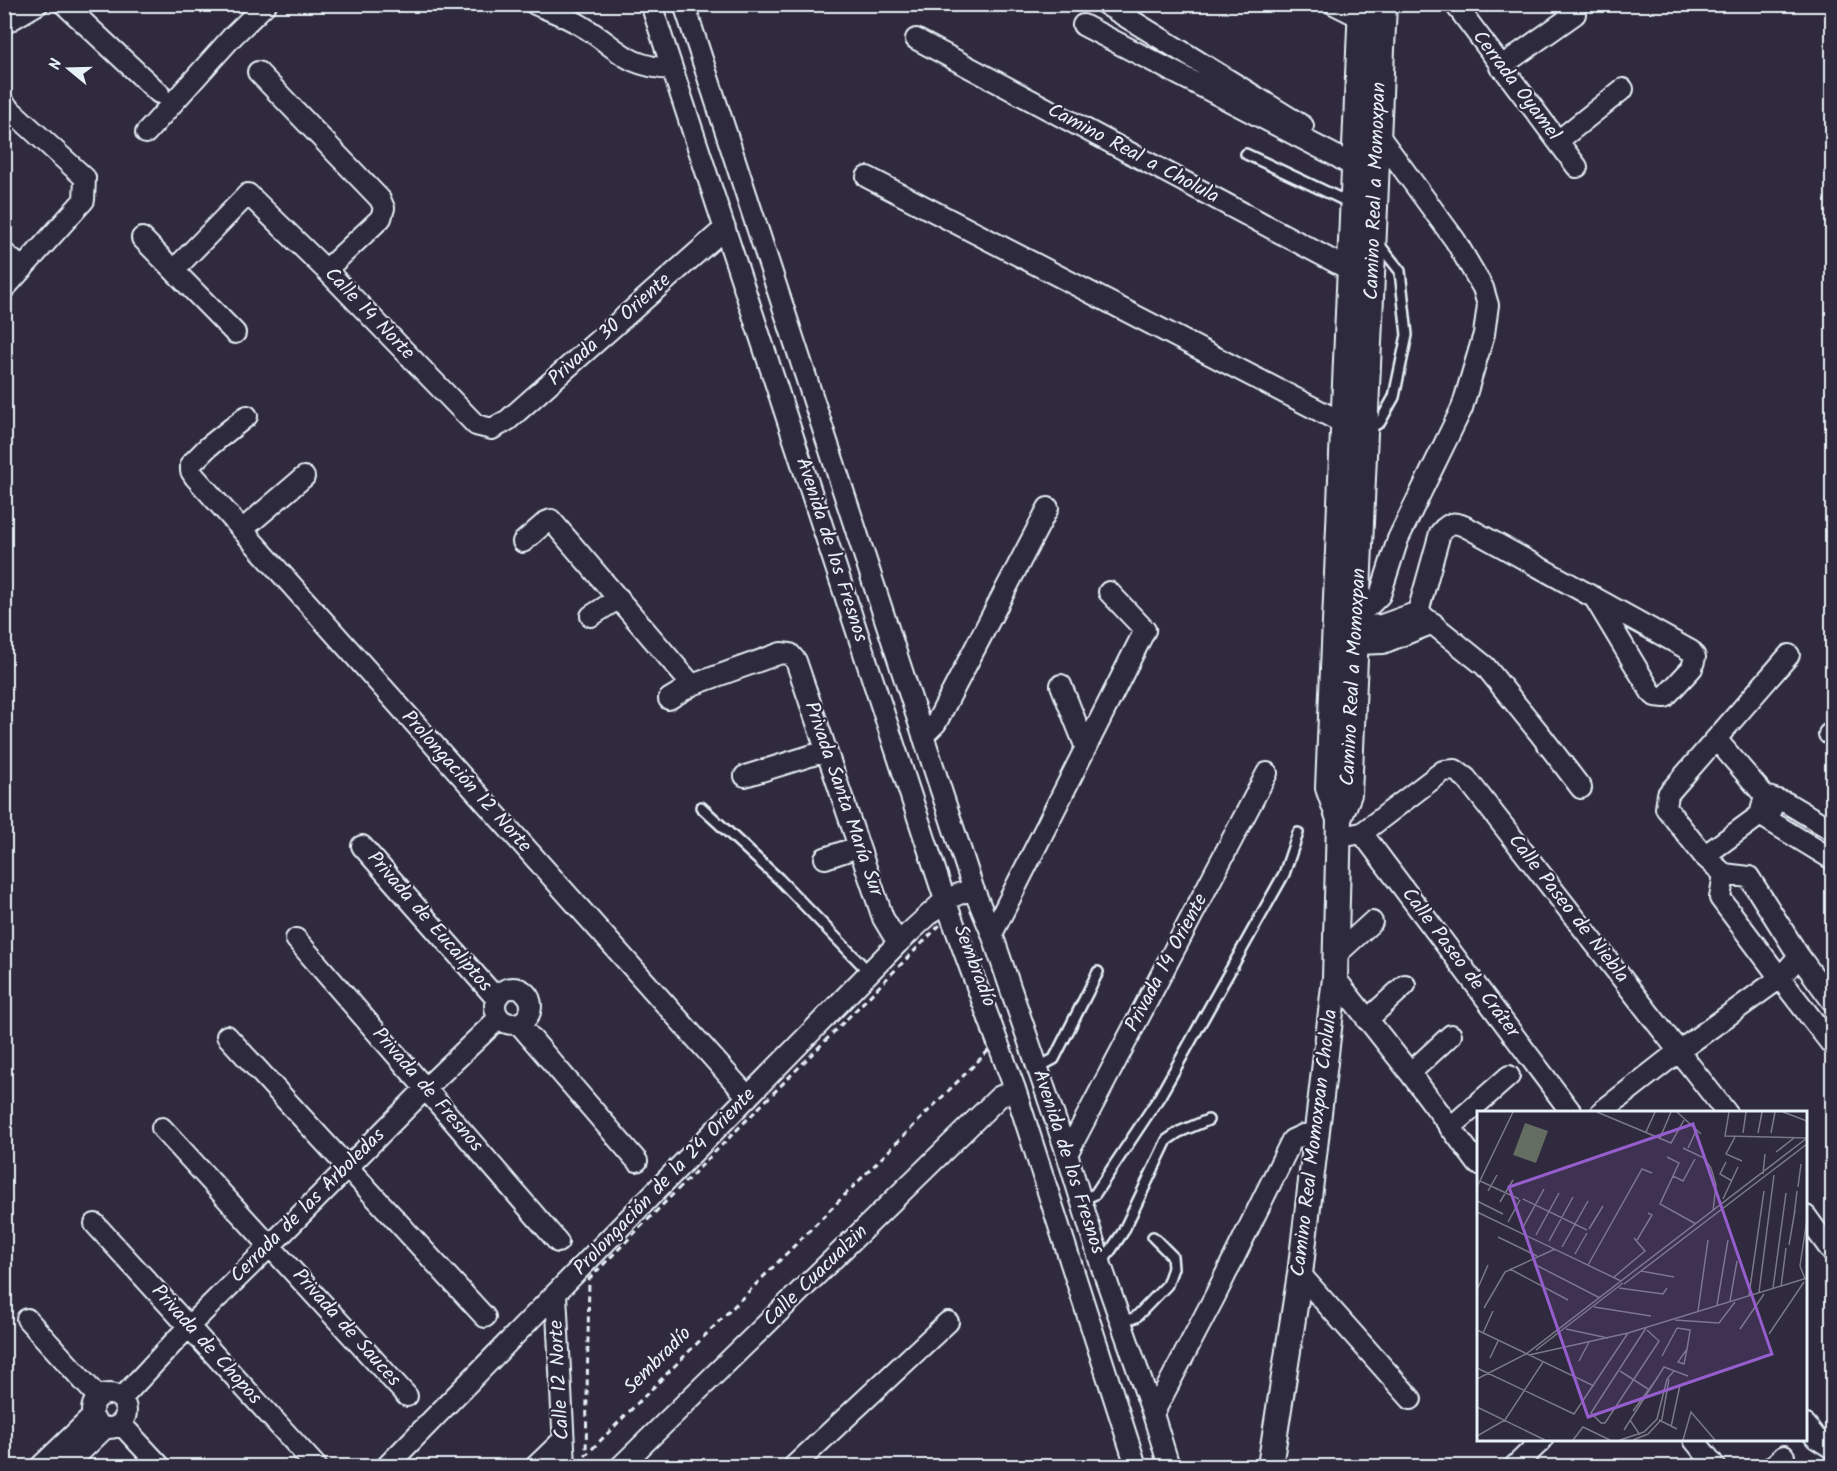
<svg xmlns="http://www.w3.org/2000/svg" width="1837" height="1471" viewBox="0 0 1837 1471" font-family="Kalam,sans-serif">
<rect width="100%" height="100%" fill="#2f2a3d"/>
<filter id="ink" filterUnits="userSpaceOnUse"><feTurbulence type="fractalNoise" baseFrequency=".0167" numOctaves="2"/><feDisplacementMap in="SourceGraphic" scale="12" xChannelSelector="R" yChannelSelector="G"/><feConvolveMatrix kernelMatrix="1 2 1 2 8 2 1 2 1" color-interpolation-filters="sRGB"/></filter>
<g filter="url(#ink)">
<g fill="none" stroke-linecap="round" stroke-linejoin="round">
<g stroke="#e8f1f8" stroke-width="14">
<path id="service" d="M1246 154 1350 203
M1369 429 1380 422 1394 397 1407 335 1400 271 1378 243
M701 807 779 879 869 972
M1037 1068 1054 1059 1098 972
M1081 1200 1095 1194 1160 1096 1284 874 1298 833
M1102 1263 1123 1232 1167 1140 1179 1132 1208 1120
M1120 1323 1136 1317 1167 1285 1173 1268 1172 1256 1153 1237"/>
</g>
<g stroke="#e8f1f8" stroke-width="24">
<path id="minor" d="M64 4 159 93
M535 4C551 11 568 17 582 26 619 48 623 66 672 69
M651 4 945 900 1015 1089 1136 1466
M684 4 973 888
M1105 4 1303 126
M1334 4 1360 17
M1455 4 1577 167
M4 24 38 4
M1083 25 1336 156 1354 167
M916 39 1350 270
M1500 67 1575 14
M258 72 380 199 384 208 381 218 326 270
M4 104 85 178 84 200 4 289
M146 133 233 36 266 4
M1558 141 1623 89
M867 177 1343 423 1355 427
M142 238 235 333
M4 253 23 269
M174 270 248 194 326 270 476 425 492 429 508 420 725 228
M247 416 208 447 191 464V471L195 477 748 1097
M242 530 304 477
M523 542 546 522 551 520 692 685
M1357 612 1369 606 1380 595 1398 539 1462 408 1484 334 1488 305 1483 288 1455 240 1379 136
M1418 612 1440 533C1450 520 1457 522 1470 529L1691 651 1695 657 1692 668 1665 697 1655 696 1651 692 1594 597
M1418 612 1485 666 1540 734 1581 788
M591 616 619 598
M1357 627 1382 625 1418 612
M1356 644 1383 643 1433 623
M1789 655 1668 794 1666 808 1704 856 1724 874 1749 877 1799 956 1832 1001
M1061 685 1086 748
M669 699 692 685 781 653 790 654 796 661 883 918 898 943
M1829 734 1832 736
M923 736 936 723 1048 508
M1716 739 1765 796 1787 803 1832 830
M745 776 826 751
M1765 796 1760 815 1832 859
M1362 833 1443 771 1455 770 1466 778 1726 1112
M1351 835 1362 833 1571 1112
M362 846 496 998
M1704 856 1760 815 1771 810
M825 858 858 847
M1724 874 1720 898 1780 978 1832 1045
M992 934 1145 630 1109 592
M296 939 558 1242
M1337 954 1372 922
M1335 978 1410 1073 1478 1164
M495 1006a18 18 0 1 1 36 0a18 18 0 1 1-36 0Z
M1367 1020 1405 985
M519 1024 637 1161
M227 1036 485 1317
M1410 1073 1451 1035
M1601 1112 1679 1051 1780 978 1799 956
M162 1128 407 1396
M1450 1128 1509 1076
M1067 1154 1267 773
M1806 1216 1832 1252
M95 1224 316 1466
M1300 1274 1411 1399
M556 1294 565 1466
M27 1319 98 1397
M92 1411a17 17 0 1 1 34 0a17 17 0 1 1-34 0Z
M122 1398 189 1326 271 1245 426 1088 499 1018
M1153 1414 1215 1296 1292 1140 1303 1135 1316 1134
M121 1424 160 1466
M1806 1425 1816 1438 1832 1448
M1694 1440 1715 1466
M41 1466 93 1416
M66 1466 105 1428
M387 1466 898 943 945 900 973 888 992 934 1067 1154 1101 1265 1153 1414 1169 1466
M536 1466 563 1440
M621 1466 999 1097 1015 1089
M794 1466 948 1322
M1515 1466 1542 1440
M1773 1466 1784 1456"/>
</g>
<g stroke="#e8f1f8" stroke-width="28">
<path id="tertiary" d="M1339 819 1349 794 1384 4
M1270 1466 1300 1274 1335 978 1339 819 1328 788 1361 4"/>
</g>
<path stroke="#e8f1f8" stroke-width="3" stroke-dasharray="6 4.5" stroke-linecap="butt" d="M943 922 989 1050 586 1455 589 1279Z"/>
<use href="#service" stroke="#2f2a3d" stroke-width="9"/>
<use href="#minor" stroke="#2f2a3d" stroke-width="20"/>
<use href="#tertiary" stroke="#2f2a3d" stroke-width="24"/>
</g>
</g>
<g text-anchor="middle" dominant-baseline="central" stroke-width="4.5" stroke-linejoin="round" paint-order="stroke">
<g font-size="20" fill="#e8f1f8" stroke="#2f2a3d">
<text transform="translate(1516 86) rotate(53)">Cerrada Oyamel</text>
<text transform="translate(1133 154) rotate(28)">Camino Real a Cholula</text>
<text transform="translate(1376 191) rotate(-88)">Camino Real a Momoxpan</text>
<text transform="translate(369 314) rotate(46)">Calle 14 Norte</text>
<text transform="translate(610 330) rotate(-42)">Privada 30 Oriente</text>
<text transform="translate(831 550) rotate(72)">Avenida de los Fresnos</text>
<text transform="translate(1354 677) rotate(-87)">Camino Real a Momoxpan</text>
<text transform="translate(466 782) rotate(48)">Prolongación 12 Norte</text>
<text transform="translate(843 799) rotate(71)">Privada Santa María Sur</text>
<text transform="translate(1568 909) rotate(52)">Calle Paseo de Niebla</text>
<text transform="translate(429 922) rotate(49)">Privada de Eucaliptos</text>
<text transform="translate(1167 963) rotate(-62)">Privada 14 Oriente</text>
<text transform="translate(1460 963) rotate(53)">Calle Paseo de Cráter</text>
<text transform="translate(974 966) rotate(69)">Sembradío</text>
<text transform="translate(427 1090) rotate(49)">Privada de Fresnos</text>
<text transform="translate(1315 1143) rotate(-83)">Camino Real Momoxpan Cholula</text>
<text transform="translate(1068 1162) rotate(72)">Avenida de los Fresnos</text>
<text transform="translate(665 1182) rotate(-46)">Prolongación de la 24 Oriente</text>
<text transform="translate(308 1206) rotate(-45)">Cerrada de las Arboledas</text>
<text transform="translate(816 1276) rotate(-44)">Calle Cuacualzin</text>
<text transform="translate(346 1328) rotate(48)">Privada de Sauces</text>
<text transform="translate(206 1345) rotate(48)">Privada de Chopos</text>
<text transform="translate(658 1361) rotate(-45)">Sembradío</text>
<text transform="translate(560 1380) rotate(-93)">Calle 12 Norte</text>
</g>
</g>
<g transform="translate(1477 1111)">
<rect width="330" height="330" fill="#2f2a3d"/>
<path d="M48 12 71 20 59 52 36 44Z" fill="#636d61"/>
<path fill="none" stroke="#797a88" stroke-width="1.5" d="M120 1 194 32 207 9M200 1 224 23M252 1 248 25 330 27M306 1 330 10M169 21 178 1M266 22 269 1M281 22 285 1M294 22 298 1M258 26 249 43 265 50M183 27 194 1M206 37 227 47 234 57 239 74 236 100M211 37 219 20M299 41 317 27M190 46 202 52 183 93 219 113M249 51 243 63 255 70M286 63 288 43M196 65 206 70 218 48M3 70 42 88M0 76 36 1M321 76 324 53M11 80 20 64M46 88 110 119M246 88 261 56M0 90 26 103M23 91 36 69M318 100 317 105 320 80M0 101 144 170M31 111 43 89M45 118 67 78M112 118 126 95M59 124 82 82M21 126 60 145M160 129 175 104 171 102M72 130 96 86M312 134 317 105M85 136 111 90M98 143 110 122M57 153 123 187M111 154 165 58 175 62M33 158 91 189M164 160 197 166M137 166 168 140 157 127M328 168 323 155 330 108M147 173 330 33M304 176 309 137M142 177 186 183 190 177M296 177 309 82M0 179 11 154M282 181 297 64M272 184 287 80M253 190 260 150M240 194 251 129M117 196 174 205M7 197 28 161 78 138M221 200 231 129M198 209 242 212 258 191M169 217 114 302 124 312H128L182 230 170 219M200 217 213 219V220L210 238 207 253 201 251 210 238M89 218 131 227M263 218 287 183M0 219 117 275M6 222 16 200M292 223 327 171M59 239 146 172M52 244 151 222 330 167M185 245 200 217M13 247 21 230M102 250 112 231M0 257 97 303 151 222M143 260 171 278M0 268 49 243 330 27M0 296 68 329M156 300 181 266M153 309 163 324M182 309 200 318M194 316 203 274M147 319 187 256 211 265M0 325 28 309 66 251M96 329 106 316 133 329M143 329 167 321 180 308 190 268 197 260M156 329 171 323 185 308 192 268M206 329 214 301 238 329"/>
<path fill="#965dcd" fill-opacity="0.15" stroke="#965dcd" stroke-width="3" d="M216 13 295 243 111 306 32 76Z"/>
<rect width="330" height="330" fill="none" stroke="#e8f1f8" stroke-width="3"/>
</g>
<rect width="1837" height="1471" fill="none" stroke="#2f2a3d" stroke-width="24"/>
<rect x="12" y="12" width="1813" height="1447" fill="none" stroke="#e8f1f8" stroke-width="2" filter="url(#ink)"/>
<g transform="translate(69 69) rotate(289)" stroke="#2f2a3d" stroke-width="4.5" paint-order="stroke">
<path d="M0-4.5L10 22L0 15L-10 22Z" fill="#e8f1f8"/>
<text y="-9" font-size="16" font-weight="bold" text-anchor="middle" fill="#e8f1f8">N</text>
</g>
</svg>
